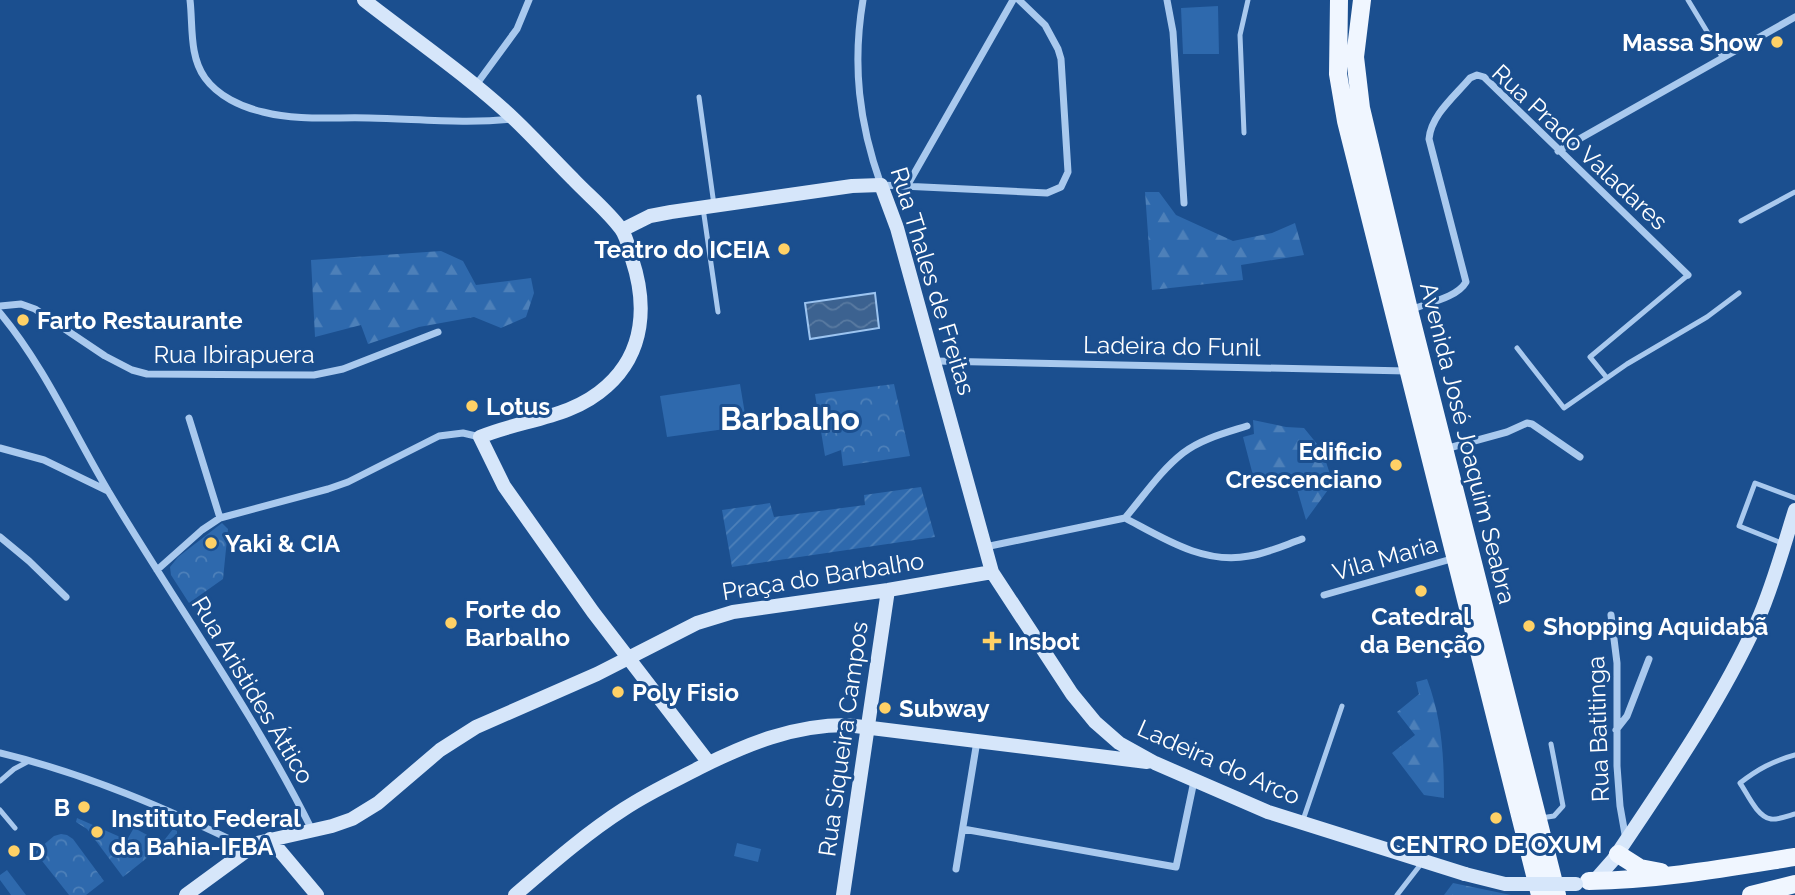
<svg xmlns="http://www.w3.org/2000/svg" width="1795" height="895" viewBox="0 0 1795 895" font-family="Raleway,sans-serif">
<defs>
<pattern id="forest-firs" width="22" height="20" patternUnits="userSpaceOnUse" patternTransform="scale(1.75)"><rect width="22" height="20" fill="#2e69ad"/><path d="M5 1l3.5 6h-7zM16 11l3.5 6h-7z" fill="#4d80b9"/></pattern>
<pattern id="park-crowns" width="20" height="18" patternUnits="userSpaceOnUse" patternTransform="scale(1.75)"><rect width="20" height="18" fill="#2e69ad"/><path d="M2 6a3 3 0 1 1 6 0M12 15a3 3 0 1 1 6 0" fill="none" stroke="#4d80b9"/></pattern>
<pattern id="garden-furrows" width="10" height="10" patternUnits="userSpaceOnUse" patternTransform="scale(1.75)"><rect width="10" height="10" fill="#2e69ad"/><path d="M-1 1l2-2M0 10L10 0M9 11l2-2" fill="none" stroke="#4d80b9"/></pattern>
<pattern id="water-waves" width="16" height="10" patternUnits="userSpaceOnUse" patternTransform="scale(1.75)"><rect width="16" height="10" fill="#3c6290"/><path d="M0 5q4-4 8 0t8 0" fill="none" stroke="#597aa1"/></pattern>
</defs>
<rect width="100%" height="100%" fill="#1b4f8f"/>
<path fill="#2e69ad" d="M1218 6 1219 54H1183L1181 8Z
M740 384 747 426 667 437 660 396Z
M737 843 761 849 758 862 734 856Z
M7 870 26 895H11L0 880V875Z"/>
<path fill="url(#forest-firs)" d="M1145 192H1159L1176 215 1233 241 1272 233 1295 223 1304 255 1241 265 1243 280 1152 290Z
M441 251 463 261 476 285 531 278 534 293 526 317 501 328 474 317 419 327 368 344 361 325 315 337 311 260Z
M1253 420 1286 427 1304 428 1322 450 1333 483 1306 520 1293 475 1256 487 1243 437 1254 434Z
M1427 679C1442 719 1444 756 1444 798L1424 795 1392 753 1415 735 1397 712 1419 694 1416 682Z
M1453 883 1511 895H1444Z"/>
<path fill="url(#park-crowns)" d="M894 384 910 456 843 466 841 450 825 456 815 394Z
M222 523 228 529 223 579 189 603 171 575 170 567 178 557Z
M140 817 144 819 138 830 162 843 173 829 177 831V834L123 877 87 829 76 822 77 818 127 840Z
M61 834 67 835 73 839 104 881 86 895H69L35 852 54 836Z"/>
<path fill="url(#garden-furrows)" d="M921 487 935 537 732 567 722 510 770 503 774 517 865 505 864 495Z"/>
<path fill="url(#water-waves)" stroke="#9cc4f0" stroke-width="2" d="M875 293 879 328 810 339 805 303Z"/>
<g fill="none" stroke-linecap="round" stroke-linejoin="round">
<path stroke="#a9c9ee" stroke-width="5" d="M1688 0 1723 58
M699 97 714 205
M1244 133 1240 35 1248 0
M703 208 718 312
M1741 221 1795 192
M1517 348 1564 408 1627 364 1707 317 1739 293
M1607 378 1590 357 1688 275
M1784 544 1739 526 1755 483 1795 498
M1795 755C1773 761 1758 769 1740 783 1747 793 1757 817 1771 819 1778 820 1788 816 1795 814
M0 781 14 769 29 761
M0 810 15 828
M1541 818 1554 816 1563 806 1551 744
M1303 820 1342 706
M1397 895 1421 864"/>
<path stroke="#a9c9ee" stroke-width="7" d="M190 0C193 25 189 56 205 78 218 96 241 107 263 112 298 121 334 117 369 118 418 119 466 124 513 119
M863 0C852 65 859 123 881 185L1047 193 1061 187 1068 172 1061 59 1058 49 1045 25 1019 0
M1167 0 1173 32 1184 203
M476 85 517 29 529 0
M1558 151 1795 17
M907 186 1013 0
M0 306 21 304 35 309 105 356 132 370 147 374 314 375 343 369 438 332
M1410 310C1427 303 1457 298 1466 282L1429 139C1431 115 1455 96 1470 78L1477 75 1484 77 1688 275
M0 313C45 367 74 434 110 494 177 606 254 713 312 830
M935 361 1407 371
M189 418 220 518
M0 448 44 460 108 491
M1445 449 1507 432 1527 423 1532 424 1580 457
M1125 518C1163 538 1204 565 1249 556 1268 553 1285 545 1302 539
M1125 518C1143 497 1160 471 1183 453 1201 439 1225 433 1247 426
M0 537 29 561 66 597
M985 547 1125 518
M157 570 202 530 220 518 328 489 348 482 439 436 463 433 480 437
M1324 595 1455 558
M1611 615 1617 663V766L1620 806 1626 840
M1616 730 1627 716 1649 659
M0 753C87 774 168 809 248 848
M963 829 1176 867 1194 781
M956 869 977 741"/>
<path stroke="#d6e6fa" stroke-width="14" d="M364 0C414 39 467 75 514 119 534 138 553 159 573 179 588 195 608 211 621 229 627 237 629 249 632 259 647 304 645 352 607 386 571 419 523 419 480 437L504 486 593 612 709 763
M622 230 650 216 671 212 852 186 881 185 897 228 992 572 1072 694 1095 722 1119 743 1155 763 1268 812 1465 874
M270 839 317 895
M1589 881 1598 877 1613 860C1665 782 1718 707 1757 622 1773 586 1783 548 1795 510
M186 895 257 843 332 826 352 819 378 803 440 750 476 727 597 674 697 623 733 612 888 590 992 572
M515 895C550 865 585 834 624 809 648 793 674 781 699 768 747 744 793 725 847 725L1147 762
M843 895 888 590"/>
<path stroke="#f0f6ff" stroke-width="18" d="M1339 0 1338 74 1346 121 1540 895
M1362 0 1355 57 1361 108 1409 310 1557 895
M1618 854 1640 868 1661 872
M1589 881C1659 880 1726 868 1795 857
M1751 895 1795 884"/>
<path stroke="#d6e6fa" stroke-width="14" d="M1465 874 1505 884H1576"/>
</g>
<g fill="#ffd166" stroke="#1b4f8f" stroke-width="2.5">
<circle cx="1777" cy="42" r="7"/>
<circle cx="784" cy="249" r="7"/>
<circle cx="23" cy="320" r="7"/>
<circle cx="472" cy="406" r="7"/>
<circle cx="1396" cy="465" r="7"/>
<circle cx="211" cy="543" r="7"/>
<circle cx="1421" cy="591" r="7"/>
<circle cx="451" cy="623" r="7"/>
<circle cx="1529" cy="626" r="7"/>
<path d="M988.5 630.5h7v7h7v7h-7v7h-7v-7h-7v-7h7z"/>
<circle cx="618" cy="692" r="7"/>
<circle cx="885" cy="708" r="7"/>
<circle cx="84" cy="807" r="7"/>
<circle cx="1496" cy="818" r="7"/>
<circle cx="97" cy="832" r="7"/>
<circle cx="14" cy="851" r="7"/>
</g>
<g text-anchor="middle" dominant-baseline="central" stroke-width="6" stroke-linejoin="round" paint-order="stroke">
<g font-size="24" font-weight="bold" fill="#fff" stroke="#1b4f8f" text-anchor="start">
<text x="1763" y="42" text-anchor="end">Massa Show</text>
<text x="770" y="249" text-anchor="end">Teatro do ICEIA</text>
<text x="37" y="320">Farto Restaurante</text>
<text x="486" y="406">Lotus</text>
<text x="1382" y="451" text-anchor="end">Edificio<tspan x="1382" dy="28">Crescenciano</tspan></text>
<text x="225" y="543">Yaki &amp; CIA</text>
<text x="465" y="609">Forte do<tspan x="465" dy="28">Barbalho</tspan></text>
<text x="1421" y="616" text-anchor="middle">Catedral<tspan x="1421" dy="28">da Benção</tspan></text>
<text x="1543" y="626">Shopping Aquidabã</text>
<text x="1008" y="641">Insbot</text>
<text x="632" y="692">Poly Fisio</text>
<text x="899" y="708">Subway</text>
<text x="70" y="807" text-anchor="end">B</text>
<text x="111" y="818">Instituto Federal<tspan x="111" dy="28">da Bahia-IFBA</tspan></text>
<text x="1496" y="844" text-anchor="middle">CENTRO DE OXUM</text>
<text x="28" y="851">D</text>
</g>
<g font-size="24" fill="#fff" stroke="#1b4f8f">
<text transform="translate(1580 147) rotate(43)">Rua Prado Valadares</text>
<text transform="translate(933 281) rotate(73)">Rua Thales de Freitas</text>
<text transform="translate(1172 346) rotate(1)">Ladeira do Funil</text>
<text x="234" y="354">Rua Ibirapuera</text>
<text transform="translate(1468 443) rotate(76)">Avenida José Joaquim Seabra</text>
<text transform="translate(1385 558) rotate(-16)">Vila Maria</text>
<text transform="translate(823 576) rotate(-9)">Praça do Barbalho</text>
<text transform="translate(253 690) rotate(59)">Rua Aristides Áttico</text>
<text transform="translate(1598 729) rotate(-92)">Rua Batitinga</text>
<text transform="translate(843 739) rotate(-82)">Rua Siqueira Campos</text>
<text transform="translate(1219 762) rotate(24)">Ladeira do Arco</text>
</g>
<g font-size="32" font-weight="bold" fill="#fff" stroke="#1b4f8f">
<text x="790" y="418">Barbalho</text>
</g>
</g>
</svg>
